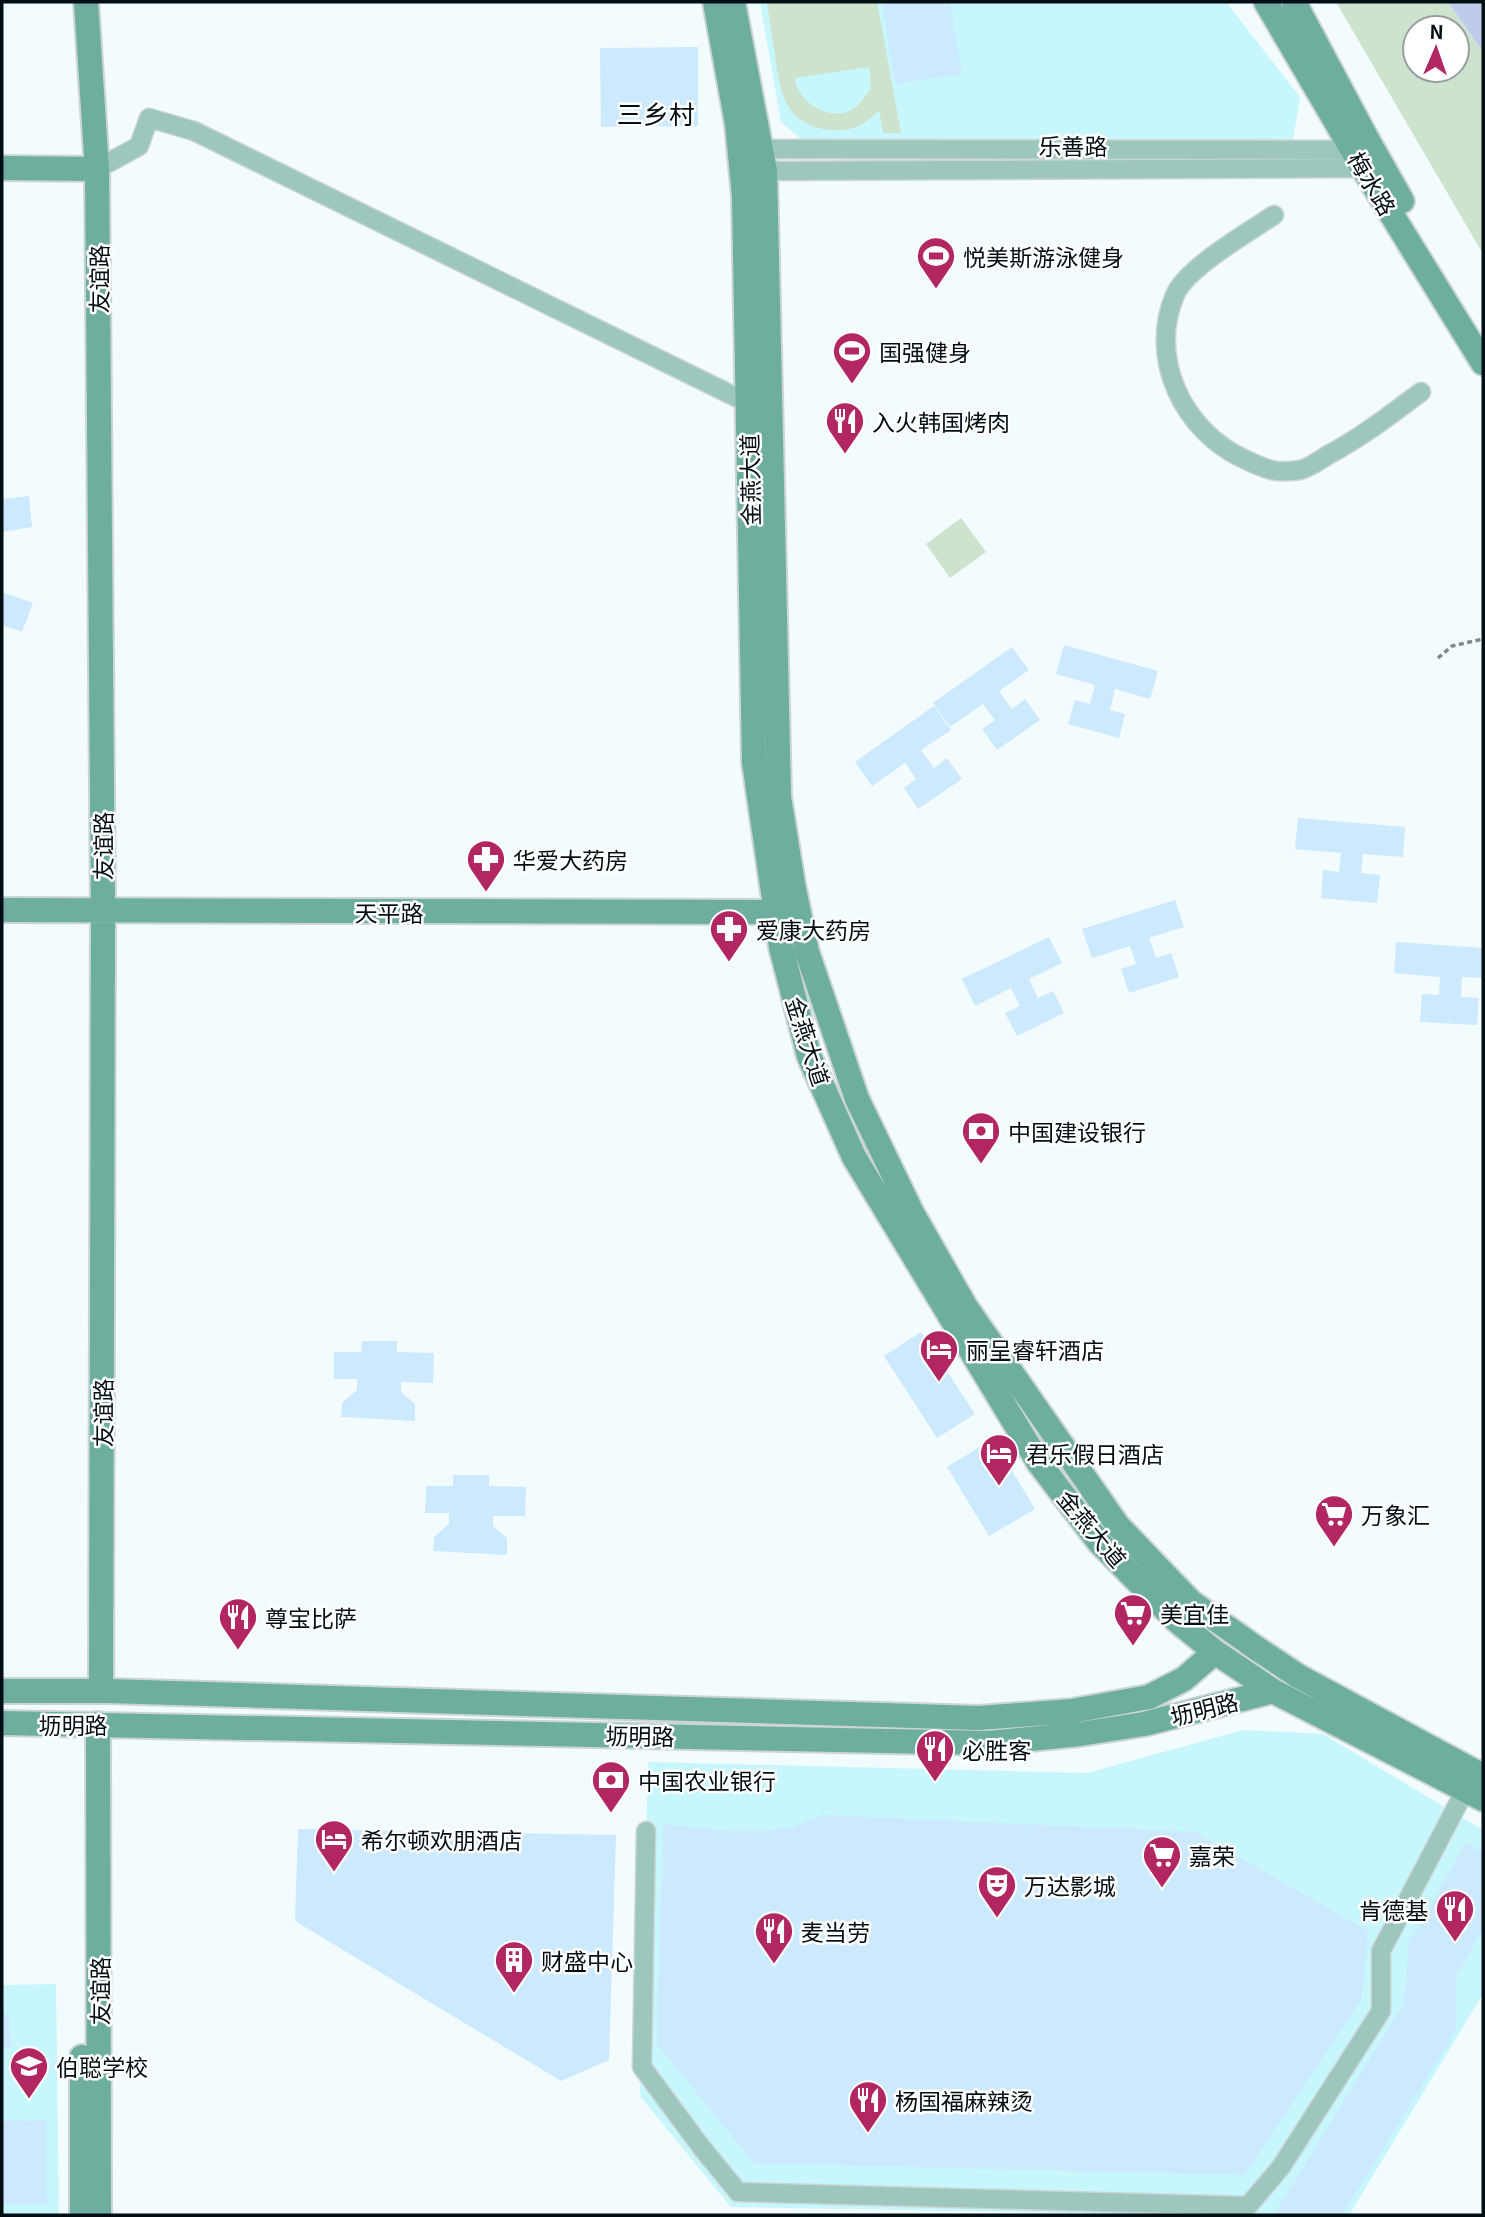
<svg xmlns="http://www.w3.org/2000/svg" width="1485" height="2217" viewBox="0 0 1485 2217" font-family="Georgia,'Noto Sans SC',serif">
<rect width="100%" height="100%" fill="#f2fbfd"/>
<path fill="#c8f6fd" d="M760 2H1226L1300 97 1293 139 802 140 781 122Z
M1243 1730 1323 1734 1483 1830V1994L1349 2215H1180L731 2207 640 2096 648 1762 1087 1773Z
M56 1984 59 2215H2V1985Z"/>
<path fill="#cde3ce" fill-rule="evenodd" d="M767 2H877L901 133H883L879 110C865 125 852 132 831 130 786 126 780 94 775 56 772 38 770 20 767 2ZM869 62 871 89C865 97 859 106 851 110 828 122 797 101 795 78L869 67Z
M1336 2H1448L1483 52V254ZM1415 28H1457V70H1415Z
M961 518 986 552 950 578 926 544Z"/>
<path fill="#bfcbeb" d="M1448 2H1483V52Z"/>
<path fill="#cde9fd" d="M882 2H950L962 74 895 84Z
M698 47V126L601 127 600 48Z
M29 496 32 527 2 532V499Z
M2 592 33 603 22 632 2 625Z
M1064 645 1158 671 1150 699 1115 689 1110 710 1125 714 1119 738 1068 724 1075 700 1090 704 1095 685 1056 674Z
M1012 647 1029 670 999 691 1012 709 1025 699 1040 720 997 750 982 729 995 720 983 704 950 727 933 703Z
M934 706 951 730 921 750 934 768 947 758 962 779 918 809 904 788 916 779 905 763 872 786 855 762Z
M1298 818 1405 827 1403 857 1363 854 1361 873 1380 875 1377 903 1321 898 1323 870 1339 872 1341 853 1295 849Z
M1175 900 1184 927 1149 938 1156 958 1171 953 1179 977 1129 993 1121 969 1136 964 1130 946 1092 958 1082 929Z
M1049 937 1062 963 1029 979 1038 998 1053 991 1064 1013 1017 1036 1005 1013 1020 1006 1011 988 975 1006 962 979Z
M1396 942 1483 948V978L1462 977 1461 997 1479 998 1477 1025 1420 1022 1422 994 1439 995 1440 977 1394 973Z
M921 1332 975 1414 937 1438 884 1356Z
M362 1341H397V1352L434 1353 433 1383 401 1382V1392L415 1404V1421L341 1417 342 1403 357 1390V1379H334V1352H361Z
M993 1439 1035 1509 989 1536 947 1467Z
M453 1475H489V1486L526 1487 525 1516H493V1526L507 1538V1555L433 1551 434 1537 449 1524V1513H425L426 1486H453Z
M822 1815 1195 1832 1368 1931 1362 1998 1244 2175 754 2163 657 2044 663 1824 728 1831H765L793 1827Z
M298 1829 616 1835 609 2060 561 2081 295 1921Z
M1466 1843 1483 1853V1928L1456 1977V2030L1342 2215H1274L1404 2003 1409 1943Z
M2 2014H10L11 2048H2Z
M46 2120 47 2204H2V2121Z"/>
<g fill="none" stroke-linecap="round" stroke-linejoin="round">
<g stroke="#cbd5d7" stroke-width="21">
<path id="street" d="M760 149 1352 150 1358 146
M97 169 139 146 149 118 194 131 748 403
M765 171 1363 168 1370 164
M1274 215C1249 232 1186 268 1175 295 1148 358 1183 431 1244 459 1266 469 1274 474 1300 470 1309 468 1320 460 1328 455 1362 437 1390 415 1421 392
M646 1831 642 2067 702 2148 738 2192 1248 2206 1281 2167 1381 2011V1951L1460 1800"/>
</g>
<g stroke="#cbd5d7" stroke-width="28">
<path id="secondary" d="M86 2 97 169 103 912 101 1691
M715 2 737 124 744 196 754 762 781 947 809 1056 854 1157 1039 1463 1099 1542 1176 1620 1215 1652 1273 1691 1483 1799
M733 2 765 171 779 797 793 884 807 952 857 1099 912 1213 965 1306 1118 1526 1191 1602 1256 1648 1298 1676 1483 1776
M1266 2 1363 168 1483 363
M1294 2 1368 141 1402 201
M2 168 97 169
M2 910 776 912
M2 1691H108L979 1718 1072 1711 1149 1697 1184 1679 1215 1652
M2 1723 989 1743 1080 1734 1144 1724 1273 1691
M98 1724 99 2215
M82 2215V2057"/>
</g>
<path stroke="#7d888b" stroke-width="3.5" stroke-dasharray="5 3.5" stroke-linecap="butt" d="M1438 658 1452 646 1483 639"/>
<use href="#street" stroke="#9dc7bc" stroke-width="18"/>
<use href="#secondary" stroke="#6dae9e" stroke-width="24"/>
</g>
<defs>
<g id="stadium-pin" transform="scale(2.0125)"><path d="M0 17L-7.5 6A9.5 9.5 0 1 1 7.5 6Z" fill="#b22661" stroke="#fff"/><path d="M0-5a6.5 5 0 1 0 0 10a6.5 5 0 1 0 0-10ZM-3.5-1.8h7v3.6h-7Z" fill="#fff"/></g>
<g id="restaurant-pin" transform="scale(2.0125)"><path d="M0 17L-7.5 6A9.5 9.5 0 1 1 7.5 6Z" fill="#b22661" stroke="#fff"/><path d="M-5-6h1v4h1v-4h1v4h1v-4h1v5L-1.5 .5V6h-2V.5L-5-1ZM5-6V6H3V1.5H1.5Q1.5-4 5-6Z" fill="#fff"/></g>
<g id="pharmacy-pin" transform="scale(2.0125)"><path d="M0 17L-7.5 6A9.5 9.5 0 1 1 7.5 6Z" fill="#b22661" stroke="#fff"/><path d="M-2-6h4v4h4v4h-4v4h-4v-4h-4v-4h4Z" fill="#fff"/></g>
<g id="bank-pin" transform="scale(2.0125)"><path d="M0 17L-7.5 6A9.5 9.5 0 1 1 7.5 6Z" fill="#b22661" stroke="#fff"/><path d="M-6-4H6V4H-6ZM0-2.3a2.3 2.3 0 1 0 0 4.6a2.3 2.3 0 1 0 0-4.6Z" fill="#fff"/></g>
<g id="hotel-pin" transform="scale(2.0125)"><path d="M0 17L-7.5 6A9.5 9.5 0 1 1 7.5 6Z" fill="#b22661" stroke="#fff"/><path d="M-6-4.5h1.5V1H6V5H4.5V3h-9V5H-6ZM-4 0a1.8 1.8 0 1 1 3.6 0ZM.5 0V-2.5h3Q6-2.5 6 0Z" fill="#fff"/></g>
<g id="supermarket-pin" transform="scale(2.0125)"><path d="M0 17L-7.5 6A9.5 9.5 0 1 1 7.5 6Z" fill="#b22661" stroke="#fff"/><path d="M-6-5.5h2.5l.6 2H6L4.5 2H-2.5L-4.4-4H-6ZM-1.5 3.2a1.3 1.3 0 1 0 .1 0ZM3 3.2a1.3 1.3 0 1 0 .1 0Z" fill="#fff"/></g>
<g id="theatre-pin" transform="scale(2.0125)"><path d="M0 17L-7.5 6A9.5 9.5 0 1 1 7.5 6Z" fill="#b22661" stroke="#fff"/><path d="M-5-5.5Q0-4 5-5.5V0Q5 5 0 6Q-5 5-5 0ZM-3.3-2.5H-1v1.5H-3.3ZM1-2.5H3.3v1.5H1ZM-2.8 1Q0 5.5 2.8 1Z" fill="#fff"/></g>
<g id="building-pin" transform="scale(2.0125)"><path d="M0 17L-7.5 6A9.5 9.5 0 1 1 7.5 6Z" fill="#b22661" stroke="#fff"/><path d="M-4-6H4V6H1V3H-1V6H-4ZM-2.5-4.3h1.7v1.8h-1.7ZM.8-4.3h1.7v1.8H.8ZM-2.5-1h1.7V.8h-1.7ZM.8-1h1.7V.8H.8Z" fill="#fff"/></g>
<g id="school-pin" transform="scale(2.0125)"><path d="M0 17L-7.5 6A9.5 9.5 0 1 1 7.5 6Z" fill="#b22661" stroke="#fff"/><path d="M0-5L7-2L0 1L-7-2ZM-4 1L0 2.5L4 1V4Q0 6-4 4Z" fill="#fff"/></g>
</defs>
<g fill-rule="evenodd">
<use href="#stadium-pin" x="936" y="256"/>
<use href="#stadium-pin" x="852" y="351"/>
<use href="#restaurant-pin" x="845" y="421"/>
<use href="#pharmacy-pin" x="486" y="859"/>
<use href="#pharmacy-pin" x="729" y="929"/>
<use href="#bank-pin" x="981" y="1131"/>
<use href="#hotel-pin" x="939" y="1349"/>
<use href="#hotel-pin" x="999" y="1453"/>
<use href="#supermarket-pin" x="1334" y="1514"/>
<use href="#supermarket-pin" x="1133" y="1613"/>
<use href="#restaurant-pin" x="238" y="1617"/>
<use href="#restaurant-pin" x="935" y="1749"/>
<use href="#bank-pin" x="611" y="1780"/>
<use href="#hotel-pin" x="334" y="1839"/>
<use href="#supermarket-pin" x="1162" y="1855"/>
<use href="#theatre-pin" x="997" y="1885"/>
<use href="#restaurant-pin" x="1455" y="1909"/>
<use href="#restaurant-pin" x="774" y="1931"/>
<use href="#building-pin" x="514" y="1960"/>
<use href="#school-pin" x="29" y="2066"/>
<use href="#restaurant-pin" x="868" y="2100"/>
</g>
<g text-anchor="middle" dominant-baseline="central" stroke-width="5" stroke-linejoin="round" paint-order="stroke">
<g font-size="23" fill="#010f12" stroke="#fff">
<text x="1073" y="145">乐善路</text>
<text transform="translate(1373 183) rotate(59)">梅水路</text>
<text transform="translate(98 279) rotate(-90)">友谊路</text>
<text transform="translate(749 480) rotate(-91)">金燕大道</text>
<text transform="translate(102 846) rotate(-90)">友谊路</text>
<text x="389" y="912">天平路</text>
<text transform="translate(809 1041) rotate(72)">金燕大道</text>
<text transform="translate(102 1413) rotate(-90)">友谊路</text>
<text transform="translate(1093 1528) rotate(50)">金燕大道</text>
<text transform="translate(1204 1708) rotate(-14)">坜明路</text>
<text x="73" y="1724">坜明路</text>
<text transform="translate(640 1735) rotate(1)">坜明路</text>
<text transform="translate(99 1991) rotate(-90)">友谊路</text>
</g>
<g font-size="23" fill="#010f12" stroke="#fff" text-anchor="start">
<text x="963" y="256">悦美斯游泳健身</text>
<text x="879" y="351">国强健身</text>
<text x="872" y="421">入火韩国烤肉</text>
<text x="513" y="859">华爱大药房</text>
<text x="756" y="929">爱康大药房</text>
<text x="1008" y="1131">中国建设银行</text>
<text x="966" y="1349">丽呈睿轩酒店</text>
<text x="1026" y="1453">君乐假日酒店</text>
<text x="1361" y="1514">万象汇</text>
<text x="1160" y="1613">美宜佳</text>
<text x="265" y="1617">尊宝比萨</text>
<text x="962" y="1749">必胜客</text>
<text x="638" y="1780">中国农业银行</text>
<text x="361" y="1839">希尔顿欢朋酒店</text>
<text x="1189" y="1855">嘉荣</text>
<text x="1024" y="1885">万达影城</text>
<text x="1428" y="1909" text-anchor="end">肯德基</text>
<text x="801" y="1931">麦当劳</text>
<text x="541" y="1960">财盛中心</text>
<text x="56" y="2066">伯聪学校</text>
<text x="895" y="2100">杨国福麻辣烫</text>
</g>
<g font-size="26" fill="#010f12" stroke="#fff">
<text x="656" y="112">三乡村</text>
</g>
</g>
<rect width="1485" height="2217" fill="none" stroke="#010f12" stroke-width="7"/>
<g transform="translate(1436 49) rotate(2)"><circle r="33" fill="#ffffff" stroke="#999fa0" stroke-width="2"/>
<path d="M0-5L12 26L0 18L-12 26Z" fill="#b22661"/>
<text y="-10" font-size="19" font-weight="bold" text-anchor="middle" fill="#010f12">N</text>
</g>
</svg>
